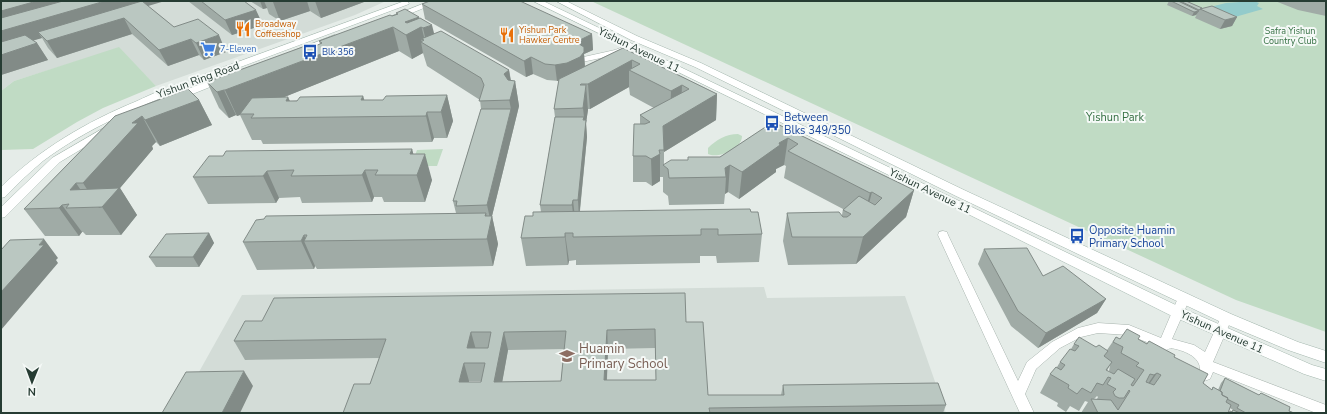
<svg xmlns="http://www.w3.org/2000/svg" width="1327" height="414" viewBox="0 0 1327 414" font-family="'Nunito Sans',sans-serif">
<rect width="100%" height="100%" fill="#e5ece8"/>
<path fill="#d3dcd7" d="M1 1H386L355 15 156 86 119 48 14 81 1 91Z
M764 287 767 298 905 296 946 413H176L242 295Z"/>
<path fill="#c0dbc4" d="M591 1H1326V332L1236 300Z
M119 47 156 86 103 108 77 122 33 149 1 150V91L14 81Z
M738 134 742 136C742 149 718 159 708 154V148C716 140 726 134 738 134Z
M443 149 437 166H411L417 150Z"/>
<path fill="#93cbcb" d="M1240 1H1254L1259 3 1257 6 1263 9 1235 17 1210 7 1226 3 1240 2Z"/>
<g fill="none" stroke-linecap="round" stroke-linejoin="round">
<g stroke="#a8b4ae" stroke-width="1">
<path id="lane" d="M631 44 635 46 634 48 620 54 582 62 578 60 579 58 615 50Z
M943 231 947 232 948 235 1018 381 1027 362 1052 342 1078 328 1098 323 1129 325 1161 338 1178 298 1180 295 1184 294 1188 295 1190 298 1172 339 1194 345 1205 352 1222 315 1226 313 1230 315 1232 318 1213 362 1326 405V413H1316L1213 372 1210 379C1204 381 1198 383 1192 383 1173 382 1147 367 1155 345L1128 335 1098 333 1081 337 1060 348 1036 369 1025 394 1034 413H1020L938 235 939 232ZM1171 348C1182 350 1202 356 1200 372 1186 373 1170 369 1165 355L1166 350Z"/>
</g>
<g stroke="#a4b7ae" stroke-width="1">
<path id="secondary" d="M430 1H441L397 19H391L390 17Z
M533 1H543L1182 308 1312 365 1326 369V381L1304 374 1172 316 948 204Z
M556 1H566L637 36 701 63 964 190 1231 314 1298 342 1326 351V363L1288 350 1221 322 956 196 695 67 631 40Z
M402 2H408L409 4 211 78H205L203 76 205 74Z
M335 35 339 38 338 40 299 55 296 56 291 53 293 51Z
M222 76 227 79 225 81 180 99H172L171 97 172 95Z
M185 82 190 85 188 87C138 107 87 128 43 161 30 172 17 184 5 197L1 198V187C40 149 86 122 137 101 152 94 169 86 185 82Z
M109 125 113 126 114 128 113 130 60 162 5 217 1 218V207L52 158Z"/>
</g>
<use href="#lane" fill="#fff" fill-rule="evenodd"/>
<use href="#secondary" fill="#fff" fill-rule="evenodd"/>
</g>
<path fill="#a0aba6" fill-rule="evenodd" d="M1 1 148 6 174 27 226 52 204 60 199 55 168 66 132 34 57 58 48 48 42 38 33 40 37 43 48 60 1 75Z
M188 1H244L263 25 232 35Z
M250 1H364V2L321 18 310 11 280 21 269 14 267 8 263 9Z
M1169 1H1186L1202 8 1237 17 1232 26 1220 29 1195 18 1197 14 1196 15 1192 16 1167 5Z
M1275 1H1326V16L1298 10Z
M422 4 592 34 593 50 584 54 585 66 623 48 717 94 716 120 664 152V165L688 160V157H720L773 122 914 190 906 217 856 264 788 265 783 241 787 213 842 215 843 209 784 178 786 166 784 165 776 169V172L739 199 728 192 725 194 724 204 669 205 668 196 663 192V177H660V181L652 186 646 182H633V156L640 124V115L654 108 630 95 629 87 590 109H588L586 123 587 137 580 211 751 212 762 234 759 262 717 263 716 256H700V263L576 265V260L569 261 568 265 526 266 521 238 533 216 541 212 540 205 555 117 554 109 559 81 547 80 533 74 526 77 425 19Z
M396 13 419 19 434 34 509 70 511 80 515 81 519 106 492 216 498 244 493 266 317 269 315 266 314 269 257 270 243 242 456 213 453 201 481 109 480 100 427 66 423 53 412 59 399 51 284 97H288L290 101 363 96 364 100H383L447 95 453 121 447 138H434L432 142 263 144 261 140H252L240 115 237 116 236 115 229 118 219 108 207 82 311 48 320 44 319 41 397 14Z
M199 100 212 125 160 146 156 142 152 146 153 149 120 188 137 215 121 235H86L83 232H82L79 236H45L24 209 115 116Z
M412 149 413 154 432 180 425 202H384L382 197H374L372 202 302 203 300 197 279 198 276 203 208 204 193 177Z
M209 233 214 243 199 267H156L149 257Z
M984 249 1043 276 1106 299 1097 313 1038 348 1011 326 978 264Z
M686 322 708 395H781L783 385 946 405 943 413H343L370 384 379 358 245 360 234 341ZM655 348 656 380H607L608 349ZM564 349 561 381 502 382 508 350ZM469 381H481V382H469Z
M1116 337 1120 339H1138L1174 357 1203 383 1211 390 1213 387 1218 390 1221 383 1225 378 1294 413H1229L1233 410 1230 408 1228 413H1081L1088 402 1085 401 1079 411 1070 406 1066 412 1057 406 1058 403 1040 393 1050 374 1057 367 1060 362 1071 349 1074 344 1096 347 1107 350ZM1110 365 1109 371 1113 374 1107 371ZM1097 396 1098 397 1097 399H1094Z"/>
<path fill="#828b87" d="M37 1H100L1 29V11Z
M105 1H165L43 37 38 32 42 38 1 50V31Z
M260 1H264L267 8 263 9Z
M271 1H307L310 11 280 21 273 2Z
M315 1H364V2L321 18Z
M256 10 263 25 232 35 225 20Z
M1199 11 1196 15 1192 16 1194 12Z
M419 17 426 45 424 40 421 39 422 43 421 42 423 53 412 59 406 35 405 22Z
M1237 17 1232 26 1220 29 1225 20Z
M124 18 132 34 57 58 47 41Z
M432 25 438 49 427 46 423 28Z
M393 27 399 51 242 114H240V115L237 116 225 90Z
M592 34 593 50 584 54 585 69 569 79 557 81 555 65 576 42Z
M219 35 226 52 204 60 196 43Z
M191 39 199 55 168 66 159 50Z
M37 43 48 60 1 75V55Z
M531 57 533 74 526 77 524 61Z
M632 60V71L629 70V87L590 109 588 84Z
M509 70 512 90 515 81 519 106 492 216 498 244 493 266 487 239 485 216 486 213 489 230 491 223 487 205 511 109 504 74Z
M586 85 588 110 586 123 587 137 579 218 578 200 584 117 583 108Z
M682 85 681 111 670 117 671 91Z
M224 90 236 115 229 118 217 92Z
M717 94 716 120 664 152 663 126Z
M447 95 453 121 447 138 441 112Z
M363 96 370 117 361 100Z
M288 97 296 117 286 101Z
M199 100 212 125 160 146 145 120Z
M427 112 434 138 432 142 426 116Z
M142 116 156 142 152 146 153 149 120 188 137 215 121 235 102 207 99 208 83 183 132 123Z
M788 138 784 165 776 169V172L739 199 742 172 779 143Z
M412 149 418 171 425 154 432 180 425 202 410 154Z
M660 154V181L652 186 651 159Z
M730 165 728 192 725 194 726 177 725 168Z
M365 170 374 197 372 202 362 175Z
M267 171 279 198 276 203 263 176Z
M76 183 93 208 70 190Z
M914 190 906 217 856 264 863 237Z
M872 192 865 219 863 220 870 193Z
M573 200 575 218 574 223 572 205Z
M62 205 82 232 79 236 59 208Z
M209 233 214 243 199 267 193 257Z
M565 233 569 261 568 265 565 237Z
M304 235 307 241H304L315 266 314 269 301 241Z
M44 239 58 258 56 260 58 263 1 330V292Z
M1106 299 1097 313 1038 348 1046 333Z
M607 330 608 349 606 399 604 380Z
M471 332 476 350 467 348Z
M504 332 508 350 499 400 494 382Z
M464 363 469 381 465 401 459 382Z
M244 371 253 386 240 413H222Z
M1157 373 1144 392 1141 394 1154 375Z"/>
<path fill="#bac7c1" stroke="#828b87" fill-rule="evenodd" d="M1 1H37L1 11Z
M63 1H105L1 31V18Z
M142 1 174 27 198 19 219 35 196 43 191 39 159 50 124 18 47 41 38 32Z
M201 1H244L256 10 225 20Z
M430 1H520L592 34 576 42 584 47V52L580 57 567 63 555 65 545 64 531 57 524 61 422 4Z
M1171 1H1178L1199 11 1194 12Z
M1180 1H1186L1202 8 1199 10Z
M1212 6 1237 17 1225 20 1200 9Z
M405 9 419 17 405 22 407 23 420 18 432 25 423 28 421 27 406 35 393 27 225 90H224L217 92 207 82 308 45 311 48 322 43 319 41 390 15 392 16 398 14 396 13Z
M441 31 509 70 504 74 508 80 515 81 510 100 479 101 484 85 481 78 421 42 424 40 421 39Z
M25 35 37 43 1 55V42Z
M623 48 717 94 663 126 664 150H659L660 154 651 159 646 156H633L634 124H645L650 122 640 115 689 89 682 85 671 91 629 70 640 64 632 60 588 84H581L580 85H586L583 108 554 109 559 79Z
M188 89 199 100 145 120 142 116 132 123H138L83 183H76L70 190 119 188 102 207 66 208 69 204 62 205 59 208 24 209 115 116Z
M447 95 441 112H427L426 116 251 118 254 114H240L252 98 288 97 286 101H297L300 97 363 96 361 100H383L386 96Z
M481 109H511L487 205 456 206 457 201H453Z
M555 117H584L583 120H586L578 200H573L572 205H540Z
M773 122 914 190 863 237H792L787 213 839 212 843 217H847L851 214 843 210 859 196 875 205 882 198 872 192 870 193 788 151 798 144 788 138 779 143 780 145 742 172 730 165 725 168 726 177 669 178 668 169 663 165 671 160H688V157H720Z
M412 149 410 154H425L417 175H375L378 170H365L362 175 291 176 294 170 267 171 263 176 193 177 209 156H223L226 151Z
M750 209 751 212H758L762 234 718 235V229H701V235L573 237V233H565V237L521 238 525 216H533V212Z
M486 213 485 216H492L487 239 304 241 307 235H304L301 241 243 242 256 220 264 219 266 216Z
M209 233 193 257H149L166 234Z
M44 239 39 245H44L1 292V250L10 240Z
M1027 248 1043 276 1063 266 1106 299 1046 333 1018 311 984 249Z
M685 293 686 322H703L708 395H784L783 385 938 383 946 405 709 408 710 413H343L354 384H370L386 339 234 341 245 321H262L274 298ZM655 329 656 380H604L607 330ZM566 331 561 381 494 382 504 332ZM471 332H491L488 348H467ZM464 363H485L481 382H459Z
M1127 329 1140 336 1138 339 1147 344 1149 341 1175 355 1174 357 1208 374 1203 383 1212 390 1213 387 1222 392V395L1228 398 1226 402 1231 405 1228 413H1098L1091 399 1111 400 1118 410 1130 391 1129 390 1124 398H1119L1115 396 1113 392 1116 389 1107 384 1111 378 1108 377 1103 385 1097 383 1091 393 1082 388 1077 394 1068 388 1069 385 1050 374 1056 367 1061 370 1065 365 1060 362 1070 349 1075 351 1079 346 1074 344 1079 337 1096 347 1099 345 1108 351 1104 356 1112 362 1106 370 1114 374 1118 369 1135 379 1131 385 1133 386 1144 370 1136 366 1139 363 1121 353 1123 347 1113 342 1116 337 1120 339ZM1157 373 1161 375 1154 385 1146 382 1150 374 1154 375Z
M244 371 222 413H162L186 372Z
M1225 378 1259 395 1261 393 1290 407 1289 411 1294 413H1246L1237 408 1239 405 1227 399 1228 398 1222 395V392L1220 391Z
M1233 410 1240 413H1229L1230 411 1232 412Z"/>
<defs>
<g id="restaurant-bare" transform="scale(1.2)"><path d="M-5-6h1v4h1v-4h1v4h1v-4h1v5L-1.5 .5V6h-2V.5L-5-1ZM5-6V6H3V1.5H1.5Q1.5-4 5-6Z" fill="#e8710a" stroke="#f5f9f7" stroke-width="2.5" paint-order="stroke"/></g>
<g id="supermarket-bare" transform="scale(1.2)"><path d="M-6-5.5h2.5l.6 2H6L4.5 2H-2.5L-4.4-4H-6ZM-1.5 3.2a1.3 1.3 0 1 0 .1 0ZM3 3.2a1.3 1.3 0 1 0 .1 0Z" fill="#3f7fe0" stroke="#f5f9f7" stroke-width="2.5" paint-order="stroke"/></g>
<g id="bus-bare" transform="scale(1.2)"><path d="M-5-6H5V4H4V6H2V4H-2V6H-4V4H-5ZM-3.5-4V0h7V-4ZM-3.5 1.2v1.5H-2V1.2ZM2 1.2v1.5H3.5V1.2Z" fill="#1a4fb4" stroke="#f5f9f7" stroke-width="2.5" paint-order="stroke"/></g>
<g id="school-bare" transform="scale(1.2)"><path d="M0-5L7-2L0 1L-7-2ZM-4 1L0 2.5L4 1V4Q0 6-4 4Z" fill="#8d6e63" stroke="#f5f9f7" stroke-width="2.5" paint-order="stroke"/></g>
</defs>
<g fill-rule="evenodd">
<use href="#restaurant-bare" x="243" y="29"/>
<use href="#restaurant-bare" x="507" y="35"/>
<use href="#supermarket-bare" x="208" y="49"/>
<use href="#bus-bare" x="310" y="52"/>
<use href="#bus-bare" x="772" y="123"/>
<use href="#bus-bare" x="1077" y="236"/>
<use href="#school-bare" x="567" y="356"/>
</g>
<g text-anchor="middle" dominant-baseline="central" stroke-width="4" stroke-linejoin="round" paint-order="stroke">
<g font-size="9" fill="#c56008" stroke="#f5f9f7" text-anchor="start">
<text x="255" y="24">Broadway<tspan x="255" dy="10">Coffeeshop</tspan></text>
<text x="519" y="30">Yishun Park<tspan x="519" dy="10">Hawker Centre</tspan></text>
</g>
<g font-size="9" fill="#346f42" stroke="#f5f9f7">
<text x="1290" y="31">Safra Yishun<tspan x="1290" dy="10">Country Club</tspan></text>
</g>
<g font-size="9" fill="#366cbe" stroke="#f5f9f7" text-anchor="start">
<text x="220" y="49">7-Eleven</text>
</g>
<g font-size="9" fill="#164399" stroke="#f5f9f7" text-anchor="start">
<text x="322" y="52">Blk 356</text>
</g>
<g font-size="11" fill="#263c33" stroke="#f5f9f7">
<text transform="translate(639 50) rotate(26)">Yishun Avenue 11</text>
<text transform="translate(198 80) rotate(-20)">Yishun Ring Road</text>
<text transform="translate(930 191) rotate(26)">Yishun Avenue 11</text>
<text transform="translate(1222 332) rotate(24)">Yishun Avenue 11</text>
</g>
<g font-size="11" fill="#164399" stroke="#f5f9f7" text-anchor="start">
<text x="784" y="117">Between<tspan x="784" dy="13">Blks 349/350</tspan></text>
<text x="1089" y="230">Opposite Huamin<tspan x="1089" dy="13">Primary School</tspan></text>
</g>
<g font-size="11" fill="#346f42" stroke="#f5f9f7">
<text x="1115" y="117">Yishun Park</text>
</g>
<g font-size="13" fill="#785e54" stroke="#f5f9f7" text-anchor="start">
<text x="579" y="349">Huamin<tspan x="579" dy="15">Primary School</tspan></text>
</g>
</g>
<rect width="1327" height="414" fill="none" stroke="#263c33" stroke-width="4"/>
<g transform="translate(32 382) rotate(181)" stroke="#f5f9f7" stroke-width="3" paint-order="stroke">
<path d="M0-3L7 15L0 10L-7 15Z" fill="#263c33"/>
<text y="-6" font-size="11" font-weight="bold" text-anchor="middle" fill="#263c33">N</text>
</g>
</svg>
